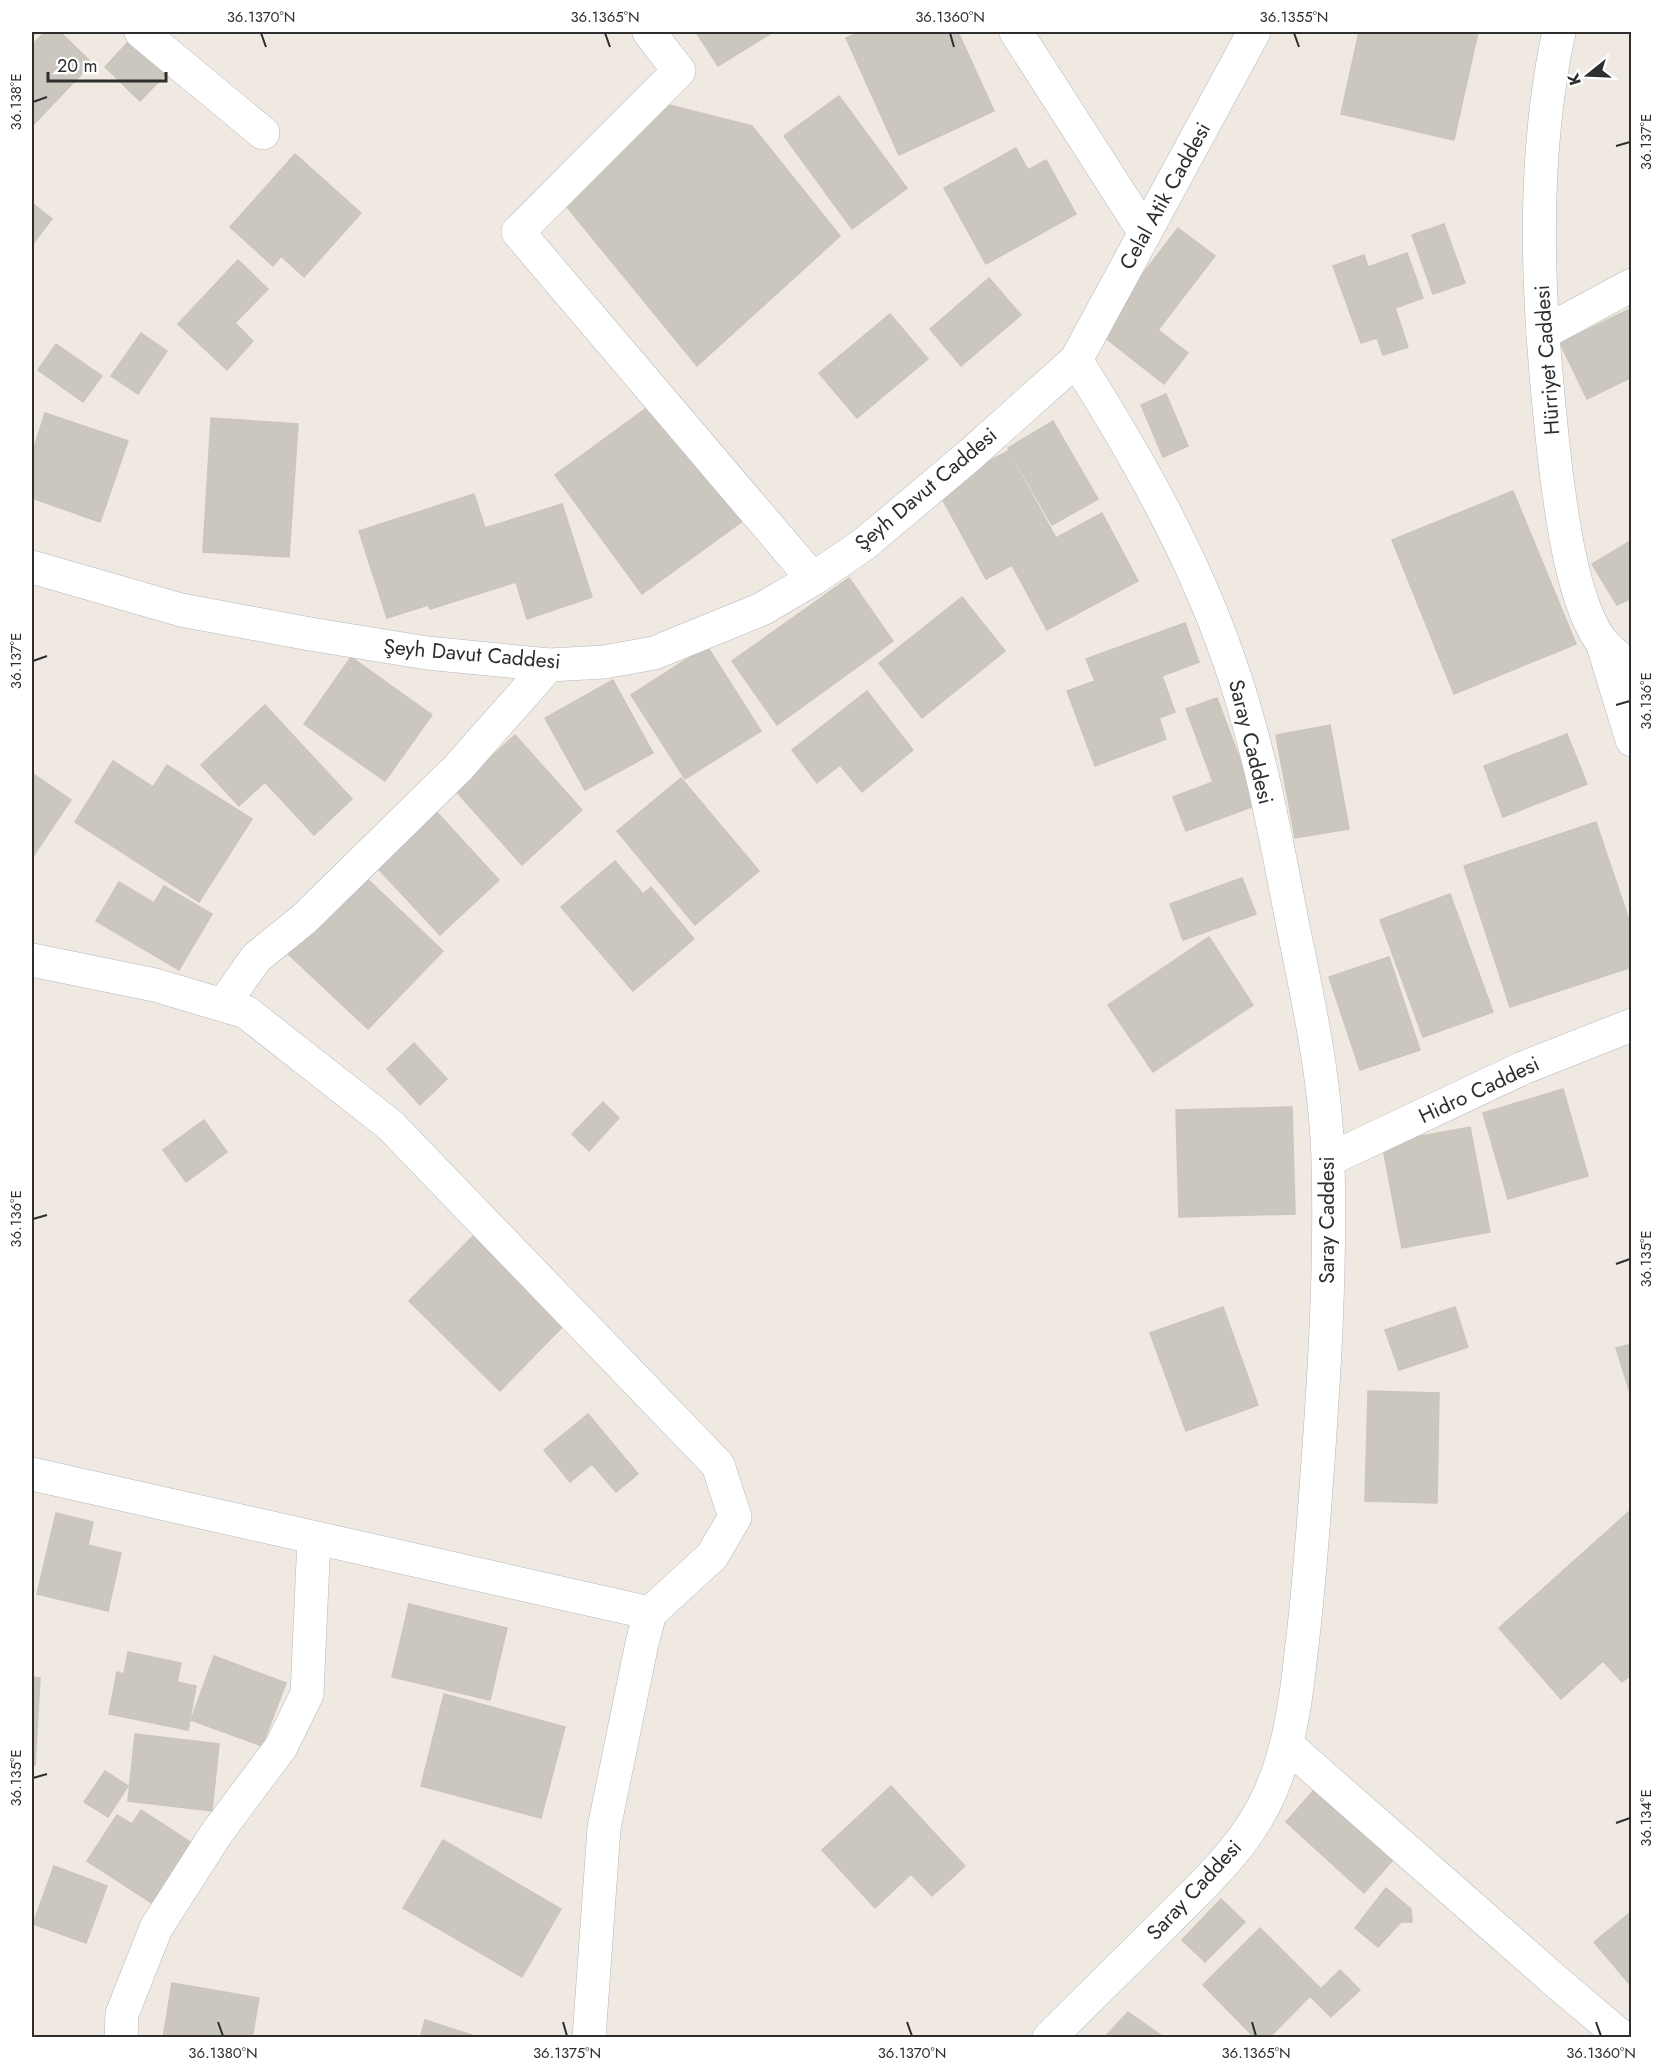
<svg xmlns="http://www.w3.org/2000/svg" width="1663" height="2069" viewBox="0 0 1663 2069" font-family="Jost,sans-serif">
<rect width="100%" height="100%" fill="#efe9e1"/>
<path fill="#cbc7bf" stroke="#cbc5ba" stroke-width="1.5" d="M45 32H60L92 63 32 126V45Z
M696 32H773L718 66Z
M861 32H958L994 111 899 155 846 38Z
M1359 32H1478L1454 140 1341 114Z
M129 41 165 75 140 101 105 67Z
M839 96 907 188 852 229 784 136Z
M669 105 752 126 840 236 697 366 567 207Z
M1016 148 1028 170 1046 160 1076 214 986 264 944 188Z
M295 154 361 213 304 277 281 256 273 266 230 227Z
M32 203 52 219 32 245Z
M1444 224 1465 283 1433 294 1412 235Z
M1178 228 1215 256 1158 330 1188 353 1164 384 1098 332Z
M1407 253 1423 298 1395 308 1408 347 1383 355 1377 338 1361 343 1333 266 1364 255 1368 267Z
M238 260 268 289 235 323 253 341 227 370 178 324Z
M989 278 1021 315 961 366 930 329Z
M1632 308V377L1587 399 1560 343Z
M890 314 928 359 857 418 819 373Z
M141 333 167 351 138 394 111 376Z
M56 344 102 376 83 402 38 370Z
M1166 394 1188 446 1163 457 1141 405Z
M656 401 744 520 642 594 555 475Z
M45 413 128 441 100 522 32 498V454Z
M211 418 298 424 289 557 203 552Z
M1053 421 1098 499 1052 525 1008 448Z
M1008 451 1056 538 1102 513 1138 581 1047 630 1012 565 986 579 937 489Z
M1513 491 1576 644 1454 694 1392 540Z
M474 494 485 528 562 504 592 597 527 619 516 582 430 609 428 605 387 618 359 531Z
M1632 540V598L1617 605 1592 564Z
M849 578 893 641 777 725 732 661Z
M962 597 1005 651 922 718 879 663Z
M1185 623 1199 662 1162 676 1175 712 1159 718 1166 739 1095 766 1067 691 1095 681 1086 659Z
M707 646 761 731 685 779 631 695Z
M351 657 432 715 385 781 304 724Z
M613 680 653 753 585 790 545 718Z
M867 691 913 750 862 792 840 765 817 783 792 750Z
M1217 698 1257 805 1186 831 1173 797 1213 782 1186 709Z
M265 705 352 799 314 835 265 782 239 806 201 765Z
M1330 725 1349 829 1295 838 1276 735Z
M1567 734 1587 784 1503 817 1484 766Z
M515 735 582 810 522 865 455 790Z
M113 761 153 787 167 765 252 819 199 902 75 822Z
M32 773 71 800 32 858Z
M681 778 759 871 695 925 617 831Z
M432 807 499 880 440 935 372 862Z
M1596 822 1632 929V967L1510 1007 1464 866Z
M615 861 643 894 651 887 694 939 633 991 561 907Z
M361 873 443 951 368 1029 286 952Z
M1242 878 1256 914 1183 940 1170 904Z
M119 882 154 903 164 886 212 914 179 970 96 921Z
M1450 894 1493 1012 1423 1037 1380 920Z
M1209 937 1253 1005 1153 1072 1108 1005Z
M1389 957 1420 1050 1360 1070 1329 977Z
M414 1043 447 1079 420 1105 387 1069Z
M1563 1089 1588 1176 1508 1199 1483 1113Z
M603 1102 619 1118 589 1151 572 1134Z
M1292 1107 1295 1214 1179 1217 1176 1110Z
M204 1120 227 1152 186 1182 163 1150Z
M1470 1127 1490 1232 1402 1248 1382 1143Z
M474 1235 564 1325 500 1391 409 1301Z
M1223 1307 1258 1405 1186 1431 1150 1333Z
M1455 1307 1468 1347 1399 1370 1385 1330Z
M1632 1344V1399L1616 1348Z
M1368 1391 1439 1393 1437 1503 1365 1501Z
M588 1414 638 1474 616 1492 592 1464 570 1482 544 1450Z
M1632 1509V1674L1622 1682 1603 1661 1561 1699 1499 1628Z
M56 1513 93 1522 88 1545 121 1553 108 1611 37 1594Z
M409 1604 507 1628 490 1700 392 1677Z
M128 1652 181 1663 177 1682 196 1686 188 1730 109 1714 117 1672 124 1674Z
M214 1656 286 1683 262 1746 191 1720Z
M32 1677 40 1678 35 1765H32Z
M444 1694 565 1727 541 1818 421 1786Z
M135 1734 219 1744 212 1811 128 1801Z
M105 1771 128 1786 108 1817 84 1802Z
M1321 1782 1399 1853 1364 1893 1286 1822Z
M891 1786 965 1866 932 1896 911 1874 875 1908 822 1850Z
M141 1810 201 1849 161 1909 87 1861 117 1815 132 1824Z
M443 1840 561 1909 522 1977 403 1908Z
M54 1866 107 1886 86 1943 33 1924Z
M1386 1888 1411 1909 1412 1922H1401L1378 1947 1355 1928Z
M1221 1899 1245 1922 1205 1962 1182 1940Z
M1632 1911V1987L1594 1942Z
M1260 1928 1321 1989 1340 1970 1360 1990 1331 2017 1310 1996 1269 2038H1255L1203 1985Z
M172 1983 259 1998 252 2038H163Z
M1128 2012 1165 2038H1104Z
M425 2020 481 2038H420Z"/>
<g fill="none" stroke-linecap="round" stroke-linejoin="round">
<g stroke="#b4b7c1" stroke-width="34">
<path id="street" d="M141 32 263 133
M649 32 679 71 518 232 813 579
M1016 32 1145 233
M1543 333 1632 285
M1602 642 1632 740
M32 960 155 985 246 1012 390 1125 718 1465 735 1517 712 1556 650 1613 642 1643 604 1828 589 2038
M223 1005 256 958 304 919 458 768 549 665
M32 1474 650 1613
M1287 1745 1559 1984 1623 2038
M121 2038 122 2014 156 1928 216 1834 281 1747 307 1694 314 1538"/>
</g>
<g stroke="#b4b7c1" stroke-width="34">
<path id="secondary" d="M1559 32C1528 173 1539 327 1556 471 1562 518 1573 602 1601 641 1609 651 1622 660 1632 668
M32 567 181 610 310 634 427 653 549 665 604 662 654 653 762 609 813 579 863 545 970 455 1076 360 1254 32
M1328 1160 1523 1068 1632 1025
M1049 2038C1088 1999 1127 1961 1166 1922 1205 1883 1246 1846 1269 1795 1289 1750 1296 1702 1301 1653 1308 1599 1312 1544 1316 1489 1324 1381 1331 1270 1328 1161 1326 1082 1309 1004 1293 926 1276 838 1259 745 1229 660 1192 553 1136 455 1076 360"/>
</g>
<use href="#street" stroke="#fff" stroke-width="33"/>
<use href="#secondary" stroke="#fff" stroke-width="33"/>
</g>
<path fill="none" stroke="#2e2e2e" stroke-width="2" d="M261 33 266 47M605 33 610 47M950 33 954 47M1294 33 1299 47M33 102 47 97M1616 146 1630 142M33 661 47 656M1616 705 1630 701M33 1219 47 1215M1616 1264 1630 1259M33 1778 47 1774M1616 1823 1630 1818M218 2022 223 2036M563 2022 567 2036M907 2022 912 2036M1252 2022 1256 2036M1596 2022 1601 2036"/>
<g text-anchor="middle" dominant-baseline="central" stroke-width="6" stroke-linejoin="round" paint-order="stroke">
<g font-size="21" fill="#2e2e2e" stroke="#fff">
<text transform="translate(1165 196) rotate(-61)">Celal Atik Caddesi</text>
<text transform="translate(1547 360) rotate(-94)">Hürriyet Caddesi</text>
<text transform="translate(926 489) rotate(-40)">Şeyh Davut Caddesi</text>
<text transform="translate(472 654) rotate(5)">Şeyh Davut Caddesi</text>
<text transform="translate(1251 742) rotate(76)">Saray Caddesi</text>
<text transform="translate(1479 1090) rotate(-25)">Hidro Caddesi</text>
<text transform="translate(1327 1220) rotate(-90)">Saray Caddesi</text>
<text transform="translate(1194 1890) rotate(-47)">Saray Caddesi</text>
</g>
</g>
<rect width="1663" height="2069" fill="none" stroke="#ffffff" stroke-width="66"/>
<g transform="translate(1588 75) rotate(252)" stroke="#ffffff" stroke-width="4.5" paint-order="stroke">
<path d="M0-4.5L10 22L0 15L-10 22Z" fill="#2e2e2e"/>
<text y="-9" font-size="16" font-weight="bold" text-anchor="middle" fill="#2e2e2e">K</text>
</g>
<path d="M48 72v9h118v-9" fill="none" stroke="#2e2e2e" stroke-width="3"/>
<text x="57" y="72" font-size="18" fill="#2e2e2e" stroke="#ffffff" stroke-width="4.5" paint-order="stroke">20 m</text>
<rect x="33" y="33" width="1597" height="2003" fill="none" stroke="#2e2e2e" stroke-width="2"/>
<g font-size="15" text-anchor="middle" fill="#2e2e2e">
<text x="261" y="22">36.1370°N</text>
<text x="605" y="22">36.1365°N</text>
<text x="950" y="22">36.1360°N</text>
<text x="1294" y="22">36.1355°N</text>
<text transform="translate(16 102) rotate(-90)" y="5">36.138°E</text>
<text transform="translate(1646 142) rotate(-90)" y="5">36.137°E</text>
<text transform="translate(16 661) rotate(-90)" y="5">36.137°E</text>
<text transform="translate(1646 701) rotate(-90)" y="5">36.136°E</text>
<text transform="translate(16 1219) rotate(-90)" y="5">36.136°E</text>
<text transform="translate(1646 1259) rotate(-90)" y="5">36.135°E</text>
<text transform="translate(16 1778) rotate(-90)" y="5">36.135°E</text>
<text transform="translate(1646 1818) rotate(-90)" y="5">36.134°E</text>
<text x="223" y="2058">36.1380°N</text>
<text x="567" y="2058">36.1375°N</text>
<text x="912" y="2058">36.1370°N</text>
<text x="1256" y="2058">36.1365°N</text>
<text x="1601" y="2058">36.1360°N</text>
</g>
</svg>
